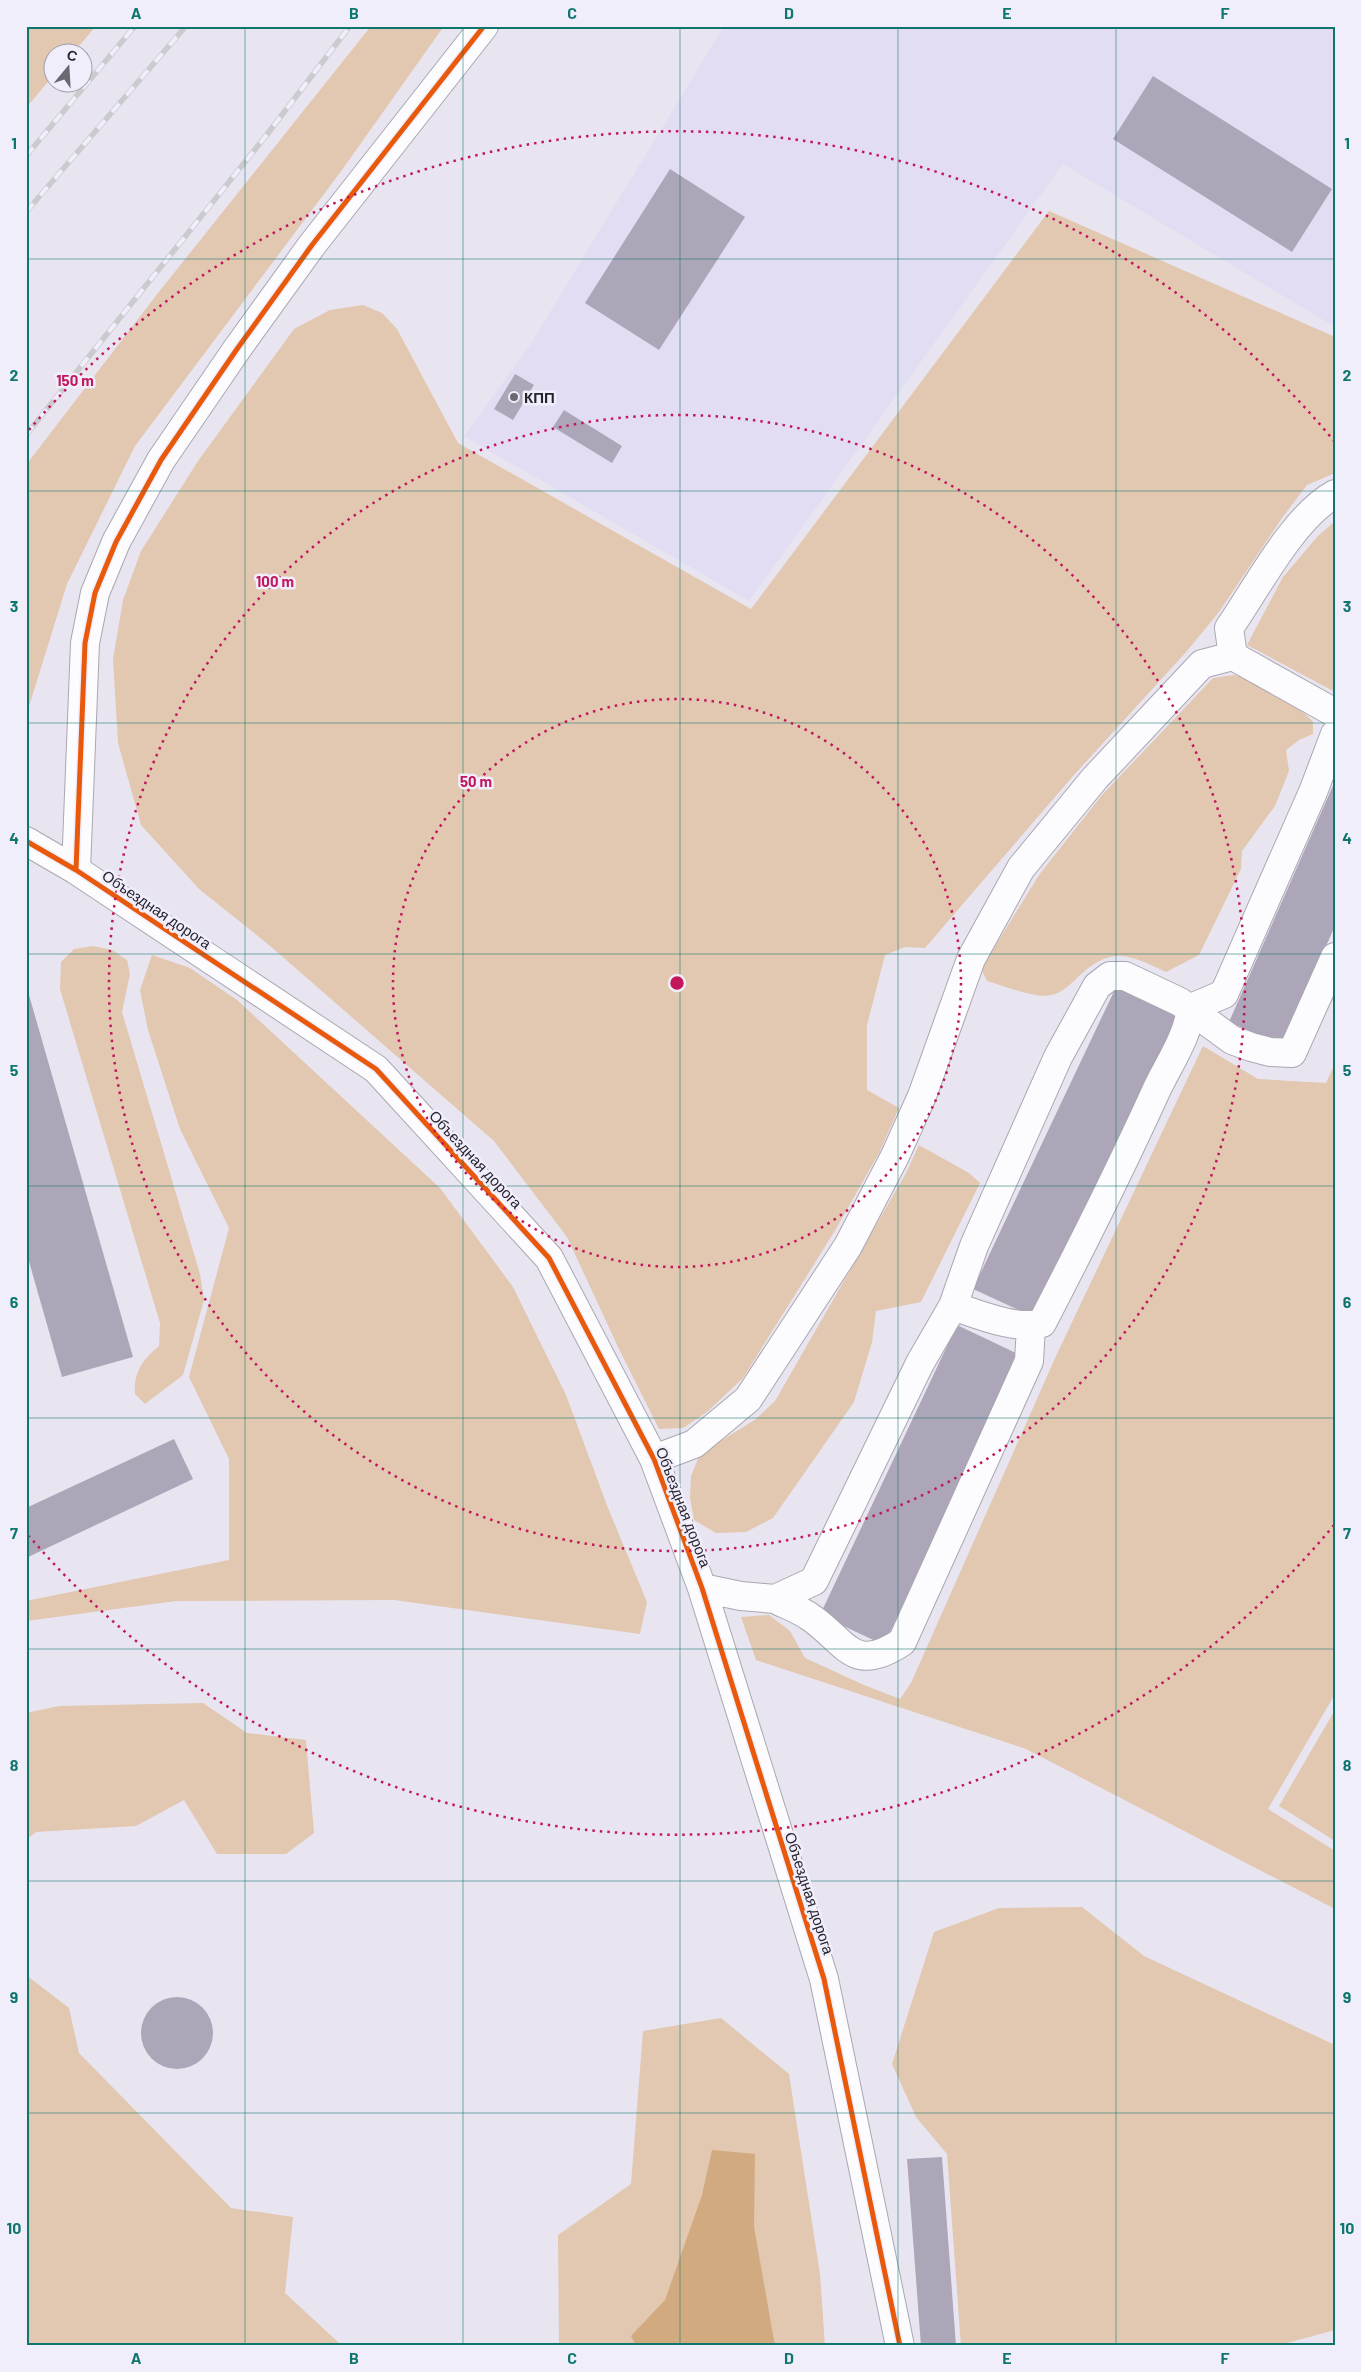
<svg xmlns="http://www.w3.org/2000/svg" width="1361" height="2372" viewBox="0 0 1361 2372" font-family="Barlow,sans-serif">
<rect width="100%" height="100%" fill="#e8e5f1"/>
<path fill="#e2ddf3" d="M724 26H1335V327L1063 164 749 601 464 436 528 348Z"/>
<path fill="#e2c7b1" d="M26 26H96L74 52H52V77L26 108Z
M371 26H444L342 170 135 446 67 584 26 716V465L158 293Z
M1049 211 1335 337V473L1307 485 1282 518 1219 612 1187 651 1073 776 925 948 905 947 885 955 867 1025V1090L899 1108 879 1153 836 1229 743 1378 707 1412 683 1428 659 1429 619 1349 567 1237 494 1141 269 945 199 889 141 825 118 743 113 659 123 600 141 551 198 461 294 329 330 310 363 305 382 313 397 329 458 443 751 609Z
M1335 521V692L1247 645 1283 577 1318 536Z
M1234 675C1258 678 1297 703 1313 722V734L1299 740 1286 750 1289 771 1275 806 1242 851 1241 869 1199 955 1166 972C1130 955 1112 945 1079 976 1072 983 1062 993 1051 995 1037 999 1001 985 987 981L981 969 1039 875 1102 795 1213 678Z
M93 946 112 950 127 960 130 974 122 1012 200 1274 204 1300 183 1375 145 1404 135 1394C133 1373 143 1359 159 1346L160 1323 60 989 61 962 74 949Z
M152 955 190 968 237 1000 440 1188 513 1287 566 1395 608 1508 647 1602 640 1634 394 1600 176 1601 26 1621V1601L229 1560V1459L189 1377 229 1228 180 1129 148 1030 140 990Z
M1203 1046 1258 1079 1326 1083 1335 1063V1694L1268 1809 1335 1851V1909L1026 1749 756 1660 741 1617 769 1615 790 1631 805 1658 864 1685 900 1699 911 1683 1056 1356Z
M919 1145 969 1173 980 1183 921 1302 876 1311 872 1342 854 1402 773 1518 746 1532 716 1533 694 1520 690 1498 691 1476 700 1454 756 1419 775 1401 906 1173Z
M203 1703 247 1733 306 1740 314 1833 286 1854H217L184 1800 136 1826 36 1832 26 1840V1713L59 1706Z
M1335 1710V1841L1279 1806Z
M1082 1907 1144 1956 1335 2045V2330L1276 2346H961L947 2154 916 2117 892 2064 934 1932 999 1908Z
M26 1975 69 2008 79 2053 231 2208 293 2217 285 2293 339 2343 430 2346H26Z
M721 2018 789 2074 820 2274 825 2346H559L558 2235 631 2184 643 2031Z"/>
<path fill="#d2aa80" d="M712 2150 755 2154 754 2227 775 2346H636L631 2336 665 2300 702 2195Z"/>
<path fill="#aca6b8" d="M1153 76 1332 189 1292 252 1113 139Z
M670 169 745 217 659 350 585 303Z
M515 374 534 385 513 420 494 409Z
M564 410 622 446 612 463 553 427Z
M1335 781V926L1282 1045 1229 1022Z
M1117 985 1179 1015 1036 1318 973 1289Z
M27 988 133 1357 62 1377 26 1251Z
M957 1325 1020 1355 884 1645 820 1615Z
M174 1439 193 1479 26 1558V1508Z
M141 2033a36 36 0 1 1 72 0a36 36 0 1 1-72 0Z
M942 2157 956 2346H921L907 2159Z"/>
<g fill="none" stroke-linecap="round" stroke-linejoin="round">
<g stroke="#a9a7b0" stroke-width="30">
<path id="minor" d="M1233 656 1229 628C1257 588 1293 517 1335 494
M26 841 76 870 376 1069 549 1258 654 1459 702 1588 824 1979 900 2346
M76 870 85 643 95 593 116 542 161 460 237 349 312 245 484 26
M953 1306 974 1246 1058 1057 1097 986 1110 976H1125L1180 1002 1232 1040 1251 1047 1270 1052 1292 1053 1335 957
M654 1459 694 1444 748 1399 848 1246 895 1156 922 1096 971 959 1021 868 1095 778 1202 664 1233 656 1335 713
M702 1588 741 1596 775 1599 814 1581 920 1363 953 1306C977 1314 1018 1331 1042 1323 1082 1246 1120 1170 1156 1091 1168 1065 1188 1037 1191 1008L1224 994 1313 792 1335 734
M775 1599C786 1605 799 1609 810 1617 847 1642 852 1675 902 1642L1029 1361 1031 1326"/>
</g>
<use href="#minor" stroke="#fcfbfd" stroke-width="28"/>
<g stroke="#cbcacd" stroke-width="5.5">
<path id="rail" d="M26 156 135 26
M26 212 186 26
M26 435 265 137 350 26"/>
</g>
<use href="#rail" stroke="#f1eefc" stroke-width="4" stroke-dasharray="11" stroke-linecap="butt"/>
<g stroke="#f1eefc" stroke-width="8">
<path id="cycleway" d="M26 841 76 870 376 1069 549 1258 654 1459 702 1588 824 1979 900 2346
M76 870 85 643 95 593 116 542 161 460 237 349 312 245 484 26"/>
</g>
<use href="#cycleway" stroke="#e8590c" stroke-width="5"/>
</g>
<path fill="none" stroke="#0f766e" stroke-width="1" stroke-opacity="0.55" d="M245 26V2346M463 26V2346M680 26V2346M898 26V2346M1116 26V2346M26 259H1335M26 491H1335M26 723H1335M26 954H1335M26 1186H1335M26 1418H1335M26 1649H1335M26 1881H1335M26 2113H1335"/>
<g fill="none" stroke="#c2185b" stroke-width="2.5" stroke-dasharray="2.5 5">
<circle cx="677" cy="983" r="284"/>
<circle cx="677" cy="983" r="568"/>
<path d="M1334 1525A852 852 0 0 1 29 1536M29 430A852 852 0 0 1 1334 441"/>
</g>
<circle fill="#6b6872" stroke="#f1eefc" stroke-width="2" cx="514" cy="397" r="5"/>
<g text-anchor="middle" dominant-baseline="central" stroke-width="5" stroke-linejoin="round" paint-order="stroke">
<g font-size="15" font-weight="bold" fill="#27242d" stroke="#f1eefc" text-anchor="start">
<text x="524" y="397">КПП</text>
</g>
<g font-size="15" fill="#27242d" stroke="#f1eefc">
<text transform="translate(157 909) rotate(34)">Объездная дорога</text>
<text transform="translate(476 1159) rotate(47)">Объездная дорога</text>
<text transform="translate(684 1507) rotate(69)">Объездная дорога</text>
<text transform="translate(810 1893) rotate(72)">Объездная дорога</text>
</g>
</g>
<circle cx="677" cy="983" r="8" fill="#c2185b" stroke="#f1eefc" stroke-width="2.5"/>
<g font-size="15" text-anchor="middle" font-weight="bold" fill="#c2185b" stroke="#f1eefc" stroke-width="5" stroke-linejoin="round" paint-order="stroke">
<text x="75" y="386">150 m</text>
<text x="275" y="587">100 m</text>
<text x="476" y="787">50 m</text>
</g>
<rect width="1361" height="2372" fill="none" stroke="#f1eefc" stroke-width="55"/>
<g transform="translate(68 68) rotate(18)"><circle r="24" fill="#f1eefc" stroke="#a09da9"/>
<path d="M0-4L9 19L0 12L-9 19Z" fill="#6b6872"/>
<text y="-8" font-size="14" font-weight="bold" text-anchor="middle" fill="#27242d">С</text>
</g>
<rect x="28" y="28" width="1306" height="2316" fill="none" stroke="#0f766e" stroke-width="2"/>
<g font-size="16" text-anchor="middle" font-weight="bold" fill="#0f766e">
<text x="136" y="19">A</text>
<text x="354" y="19">B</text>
<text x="572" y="19">C</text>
<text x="789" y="19">D</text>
<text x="1007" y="19">E</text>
<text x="1225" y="19">F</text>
<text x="14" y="149">1</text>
<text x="1347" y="149">1</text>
<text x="14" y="381">2</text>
<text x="1347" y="381">2</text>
<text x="14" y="612">3</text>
<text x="1347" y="612">3</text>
<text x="14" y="844">4</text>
<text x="1347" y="844">4</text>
<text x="14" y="1076">5</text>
<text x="1347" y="1076">5</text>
<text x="14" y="1308">6</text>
<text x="1347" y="1308">6</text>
<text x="14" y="1539">7</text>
<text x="1347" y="1539">7</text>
<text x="14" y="1771">8</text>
<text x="1347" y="1771">8</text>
<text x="14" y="2003">9</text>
<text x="1347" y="2003">9</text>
<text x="14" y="2234">10</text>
<text x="1347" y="2234">10</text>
<text x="136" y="2364">A</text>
<text x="354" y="2364">B</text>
<text x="572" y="2364">C</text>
<text x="789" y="2364">D</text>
<text x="1007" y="2364">E</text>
<text x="1225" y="2364">F</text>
</g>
</svg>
